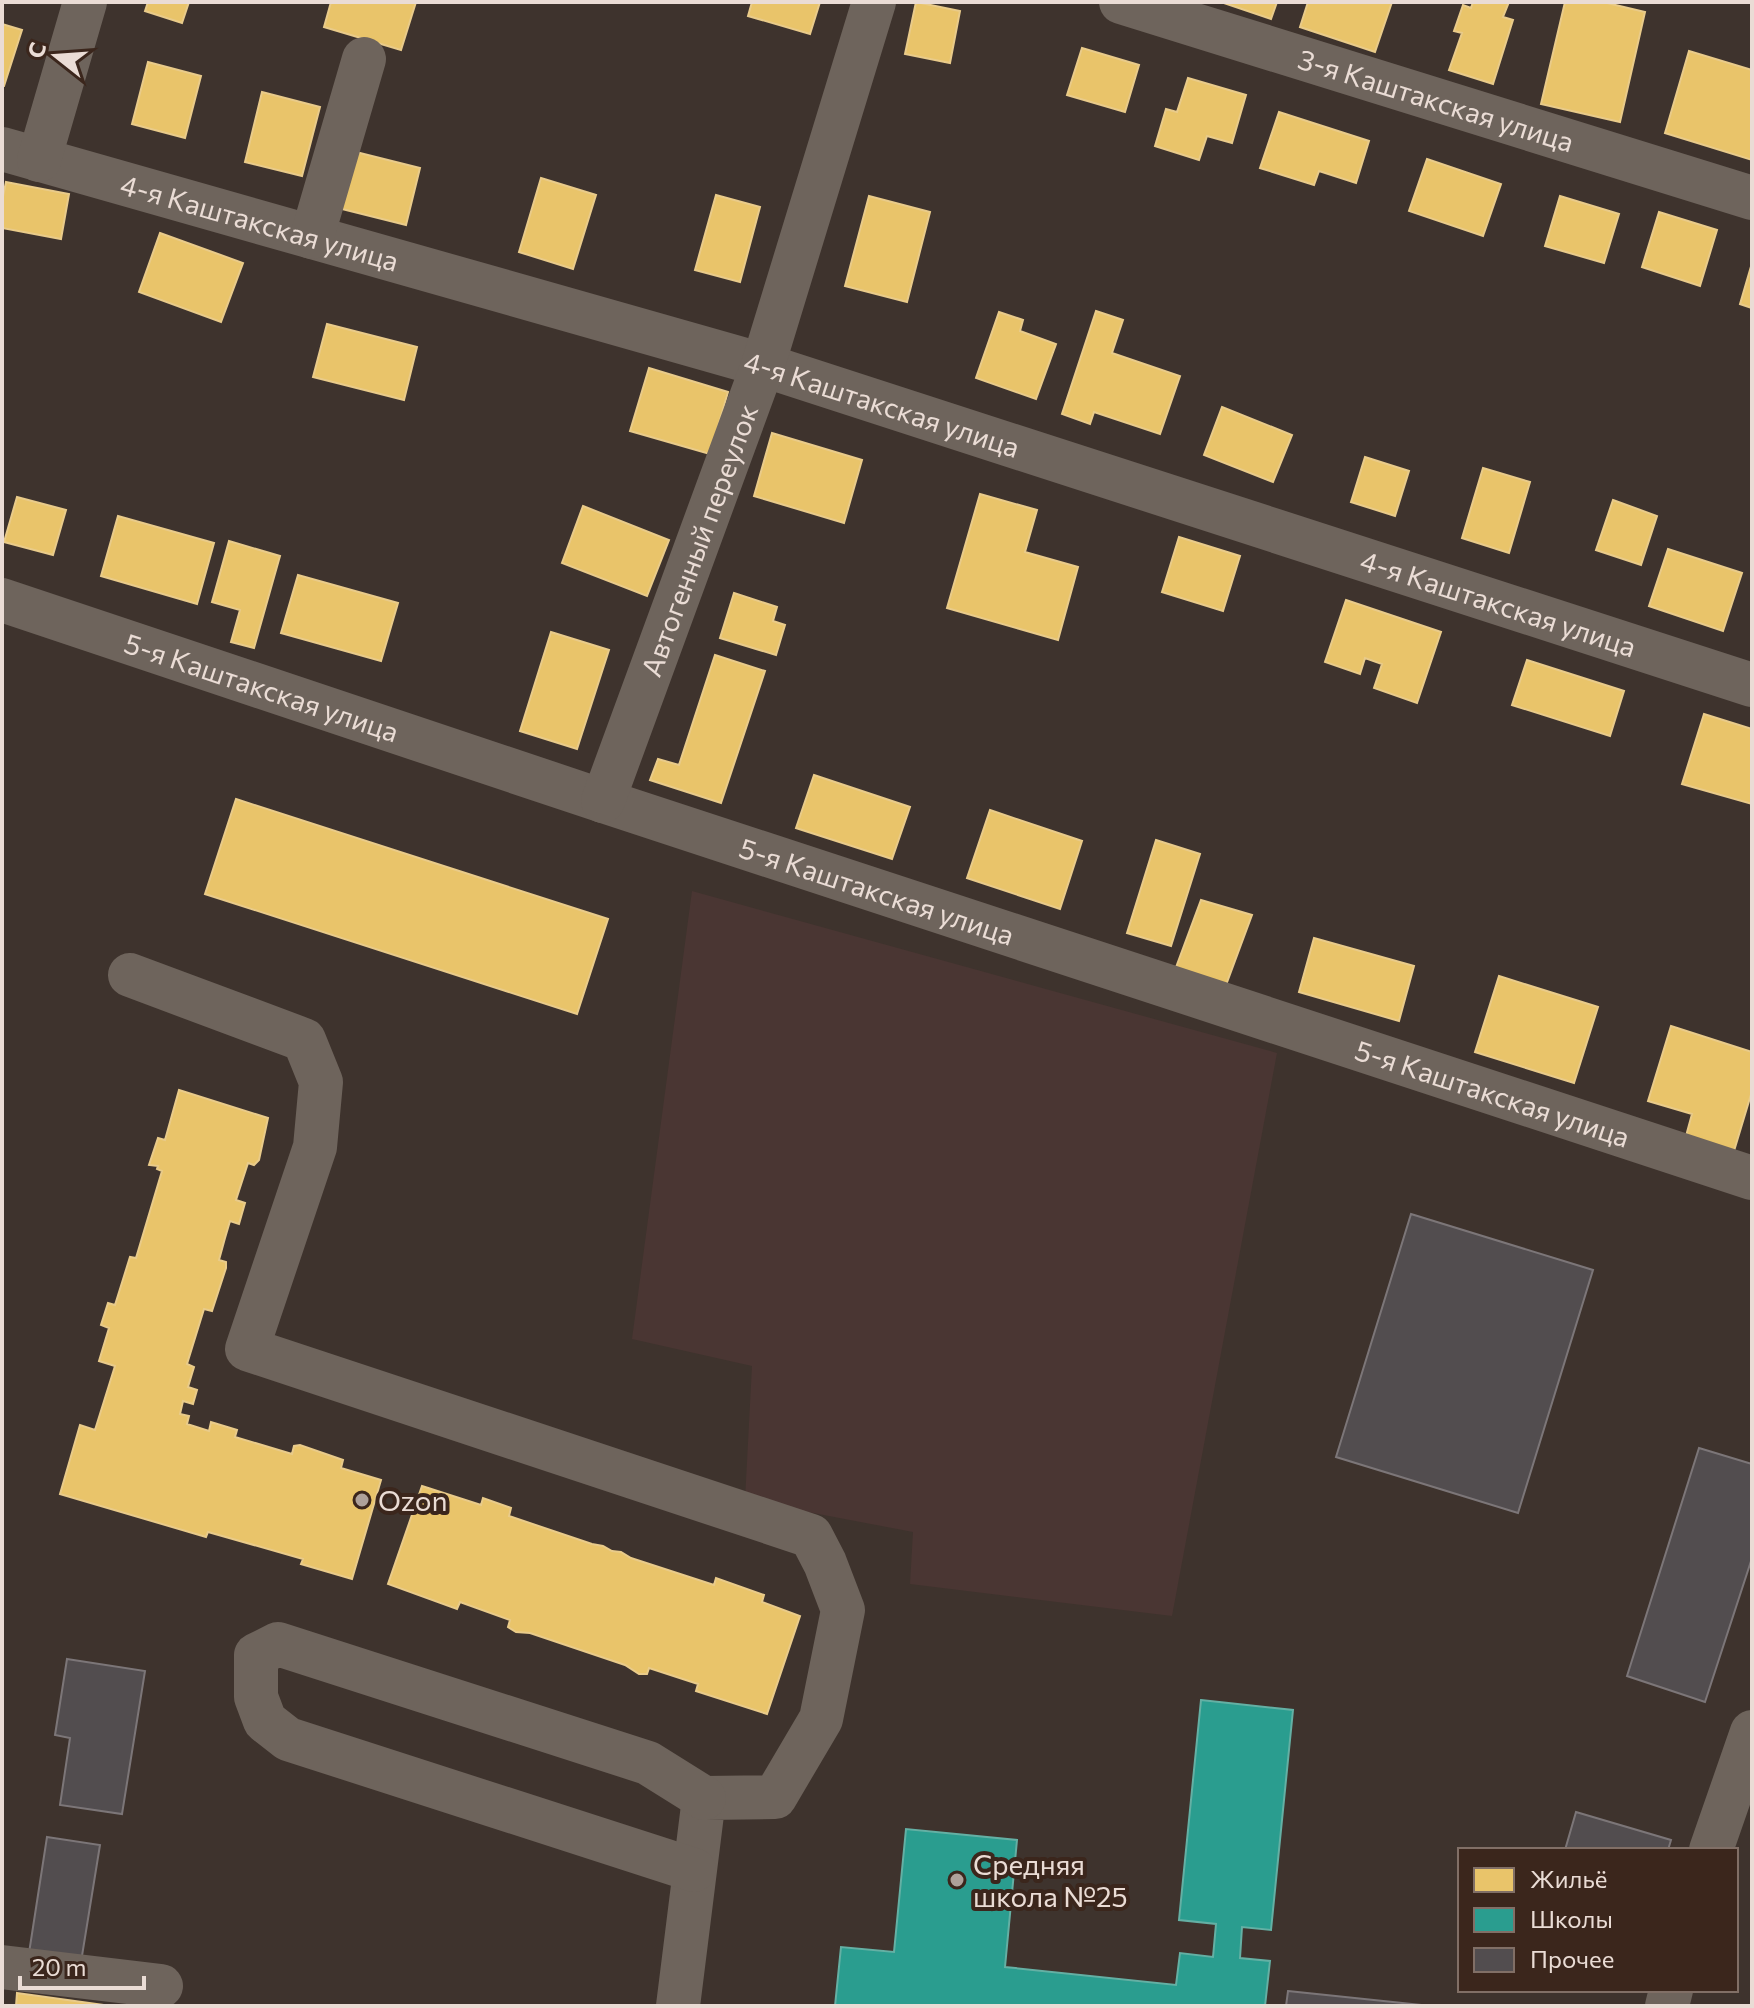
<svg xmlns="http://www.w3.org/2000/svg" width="1754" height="2008" viewBox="0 0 1754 2008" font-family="Commissioner,sans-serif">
<rect width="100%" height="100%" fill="#3e332d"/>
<path fill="#4a3633" d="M692 891 1277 1053 1172 1616 910 1584 913 1532 745 1500 752 1366 632 1339Z"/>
<path fill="#e9c46a" stroke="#e9cb8a" stroke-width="2" d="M148 2H189L182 23 145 11Z
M331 2H416L401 50 324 27Z
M752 2H820L810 34 748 16Z
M916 2 960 11 950 63 905 54Z
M1221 2H1277L1271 19Z
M1308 2H1392L1375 52 1300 27Z
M1473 2H1509L1503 17 1513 20 1493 84 1449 70 1462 33 1454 31 1463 5 1471 8Z
M1565 2H1603L1645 12 1620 122 1541 104Z
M2 24 22 30 4 86H2Z
M1082 48 1139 65 1125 112 1067 95Z
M1689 51 1752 70V160L1665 133Z
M148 62 201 76 185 138 132 124Z
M1188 78 1246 95 1232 143 1207 136 1199 160 1155 146 1166 109 1177 112Z
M262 92 320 107 302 176 245 162Z
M1279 112 1369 141 1356 183 1319 171 1314 185 1260 168Z
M352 151 420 168 406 225 338 208Z
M1427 159 1501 184 1483 236 1409 211Z
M541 178 596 195 573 269 519 252Z
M6 182 69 194 61 239 2 228V201Z
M716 195 760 207 740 282 695 270Z
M869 196 930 212 907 302 845 286Z
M1560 196 1619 214 1604 263 1545 246Z
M1659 212 1717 230 1700 286 1642 267Z
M160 233 243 263 221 322 139 292Z
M1752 263V308L1740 304Z
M1096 311 1123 320 1112 353 1180 376 1160 434 1094 412 1090 424 1062 414Z
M999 312 1023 320 1020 331 1056 344 1036 399 976 378Z
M327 324 417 347 404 400 313 377Z
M649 368 728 392 710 454 630 431Z
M1222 407 1292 435 1273 482 1204 455Z
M772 433 862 460 844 523 754 496Z
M1365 457 1409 471 1395 516 1351 502Z
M1483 468 1530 482 1509 553 1462 538Z
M980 494 1037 510 1025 552 1078 567 1058 640 947 608Z
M17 497 66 510 53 555 4 542Z
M1613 500 1657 516 1641 565 1596 550Z
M583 506 669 540 647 596 562 563Z
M118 516 214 543 197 604 101 576Z
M1179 537 1240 556 1223 611 1162 592Z
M229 541 280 556 254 648 231 642 240 610 212 602Z
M1668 549 1742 573 1723 631 1649 606Z
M298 575 398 603 381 661 281 633Z
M734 593 777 607 773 621 785 625 776 655 720 638Z
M1346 600 1441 632 1417 703 1374 688 1382 664 1365 658 1360 674 1325 662Z
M551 632 609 650 577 749 520 731Z
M715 655 765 671 721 803 650 780 658 759 679 765Z
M1527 660 1624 691 1610 736 1512 705Z
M1704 714 1752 729V804L1682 784Z
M814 775 910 807 892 859 796 828Z
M236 799 608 919 577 1014 205 894Z
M990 810 1082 841 1060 909 967 878Z
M1156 840 1200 854 1171 946 1127 933Z
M1201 900 1252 915 1226 985 1175 970Z
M1314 938 1414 966 1399 1021 1299 992Z
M1499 976 1598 1007 1574 1083 1475 1052Z
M1671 1026 1752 1052V1091L1734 1151 1686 1136 1692 1114 1648 1101Z
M179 1090 268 1118 259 1160 254 1165 248 1163 236 1200 245 1203 239 1224 230 1221 225 1238 219 1260 226 1262V1268L212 1311 204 1309 187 1364 194 1367 188 1387 197 1390 193 1404 183 1401 180 1414 189 1416 187 1424 209 1431 211 1422 237 1430 235 1437 292 1454 294 1446 300 1445 343 1460 341 1468 381 1480 352 1579 301 1564 303 1559 208 1532 206 1537 60 1494 80 1425 95 1430 115 1366 99 1361 109 1328 101 1325 108 1303 115 1305 130 1257 136 1258 162 1171 157 1169 158 1166 149 1165 158 1138 165 1140Z
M422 1486 481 1505 483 1498 511 1508 509 1516 592 1544 603 1546 612 1551 621 1552 631 1558 714 1585 716 1578 764 1595 762 1602 800 1616 767 1714 696 1691 698 1684 649 1668 647 1674H639L625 1665 530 1633 516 1632 508 1627 510 1620 460 1602 457 1609 388 1584Z
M17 1993 111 2006H16Z"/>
<path fill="#2a9d8f" stroke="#64b0a4" stroke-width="2" d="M1201 1700 1293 1710 1271 1930 1242 1927 1240 1958 1270 1961 1265 2006H835L841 1947 894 1952 906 1829 1017 1840 1005 1967 1176 1985 1180 1953 1213 1957 1216 1924 1179 1920Z"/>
<path fill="#524d4f" stroke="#7c7678" stroke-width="2" d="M1411 1214 1593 1270 1518 1513 1336 1457Z
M1699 1448 1752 1464V1558L1705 1702 1627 1676Z
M67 1659 145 1671 122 1814 60 1805 70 1738 55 1735Z
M1576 1812 1671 1840 1668 1850H1565Z
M47 1837 100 1845 81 1962 29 1953Z
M1288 1991 1431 2006H1286Z"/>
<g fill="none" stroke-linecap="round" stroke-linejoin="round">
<g stroke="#6e645c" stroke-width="44">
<path id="s1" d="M1121 2 1752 198"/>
<path id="s2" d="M2 149 763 365 1752 685"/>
<path d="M39 160 85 2"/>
<path d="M312 237 364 59"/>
<path id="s3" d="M2 600 603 801 1752 1178"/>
<path id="s4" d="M603 801 763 365 874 2"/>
<path d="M130 975 304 1040 321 1082 315 1147 247 1349 811 1536 825 1563 843 1610 821 1719 775 1797 704 1798 678 2006"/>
<path d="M1711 1850 1752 1732"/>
<path d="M694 1870 288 1739 265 1721 256 1697V1655L278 1644 648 1763 704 1798"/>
<path d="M2 1967 161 1986"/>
<path d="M1667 2006 1671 1990"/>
</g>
</g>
<g fill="#aea19a" stroke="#3b261c" stroke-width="3">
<circle cx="362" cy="1500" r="8"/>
<circle cx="957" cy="1880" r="8"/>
</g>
<g text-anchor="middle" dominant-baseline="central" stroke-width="8" stroke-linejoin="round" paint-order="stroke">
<g font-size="28" fill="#eadcd5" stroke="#3b261c">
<text stroke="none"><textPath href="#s1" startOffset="330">3-я Каштакская улица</textPath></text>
<text stroke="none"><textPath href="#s2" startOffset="268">4-я Каштакская улица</textPath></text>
<text stroke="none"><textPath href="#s2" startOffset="916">4-я Каштакская улица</textPath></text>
<text stroke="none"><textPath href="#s4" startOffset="278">Автогенный переулок</textPath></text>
<text stroke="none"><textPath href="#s2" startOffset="1564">4-я Каштакская улица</textPath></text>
<text stroke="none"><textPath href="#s3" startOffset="274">5-я Каштакская улица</textPath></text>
<text stroke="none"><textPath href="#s3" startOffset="922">5-я Каштакская улица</textPath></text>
<text stroke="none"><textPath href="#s3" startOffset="1570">5-я Каштакская улица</textPath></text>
</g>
<g font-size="28" fill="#eadcd5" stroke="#3b261c" text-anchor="start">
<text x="378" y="1500">Ozon</text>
<text x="973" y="1864">Средняя<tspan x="973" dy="32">школа №25</tspan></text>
</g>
</g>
<rect width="1754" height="2008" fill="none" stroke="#eadcd5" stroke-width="8"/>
<rect x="1458" y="1848" width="280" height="144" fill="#3b261c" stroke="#816f66" stroke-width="2"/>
<rect x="1474" y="1868" width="40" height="24" fill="#e9c46a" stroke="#816f66" stroke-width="2"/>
<text x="1530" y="1888" font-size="24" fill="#eadcd5">Жильё</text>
<rect x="1474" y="1908" width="40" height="24" fill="#2a9d8f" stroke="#816f66" stroke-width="2"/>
<text x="1530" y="1928" font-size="24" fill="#eadcd5">Школы</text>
<rect x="1474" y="1948" width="40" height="24" fill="#524d4f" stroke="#816f66" stroke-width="2"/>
<text x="1530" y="1968" font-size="24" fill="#eadcd5">Прочее</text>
<g transform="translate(56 56) rotate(287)" stroke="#3b261c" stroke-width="6" paint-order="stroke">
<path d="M0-6L14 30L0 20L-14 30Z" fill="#eadcd5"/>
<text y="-12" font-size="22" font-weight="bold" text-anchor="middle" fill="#eadcd5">С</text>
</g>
<path d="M20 1976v12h124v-12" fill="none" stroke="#eadcd5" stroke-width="4"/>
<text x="32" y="1976" font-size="24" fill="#eadcd5" stroke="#3b261c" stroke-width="6" paint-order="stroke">20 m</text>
</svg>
